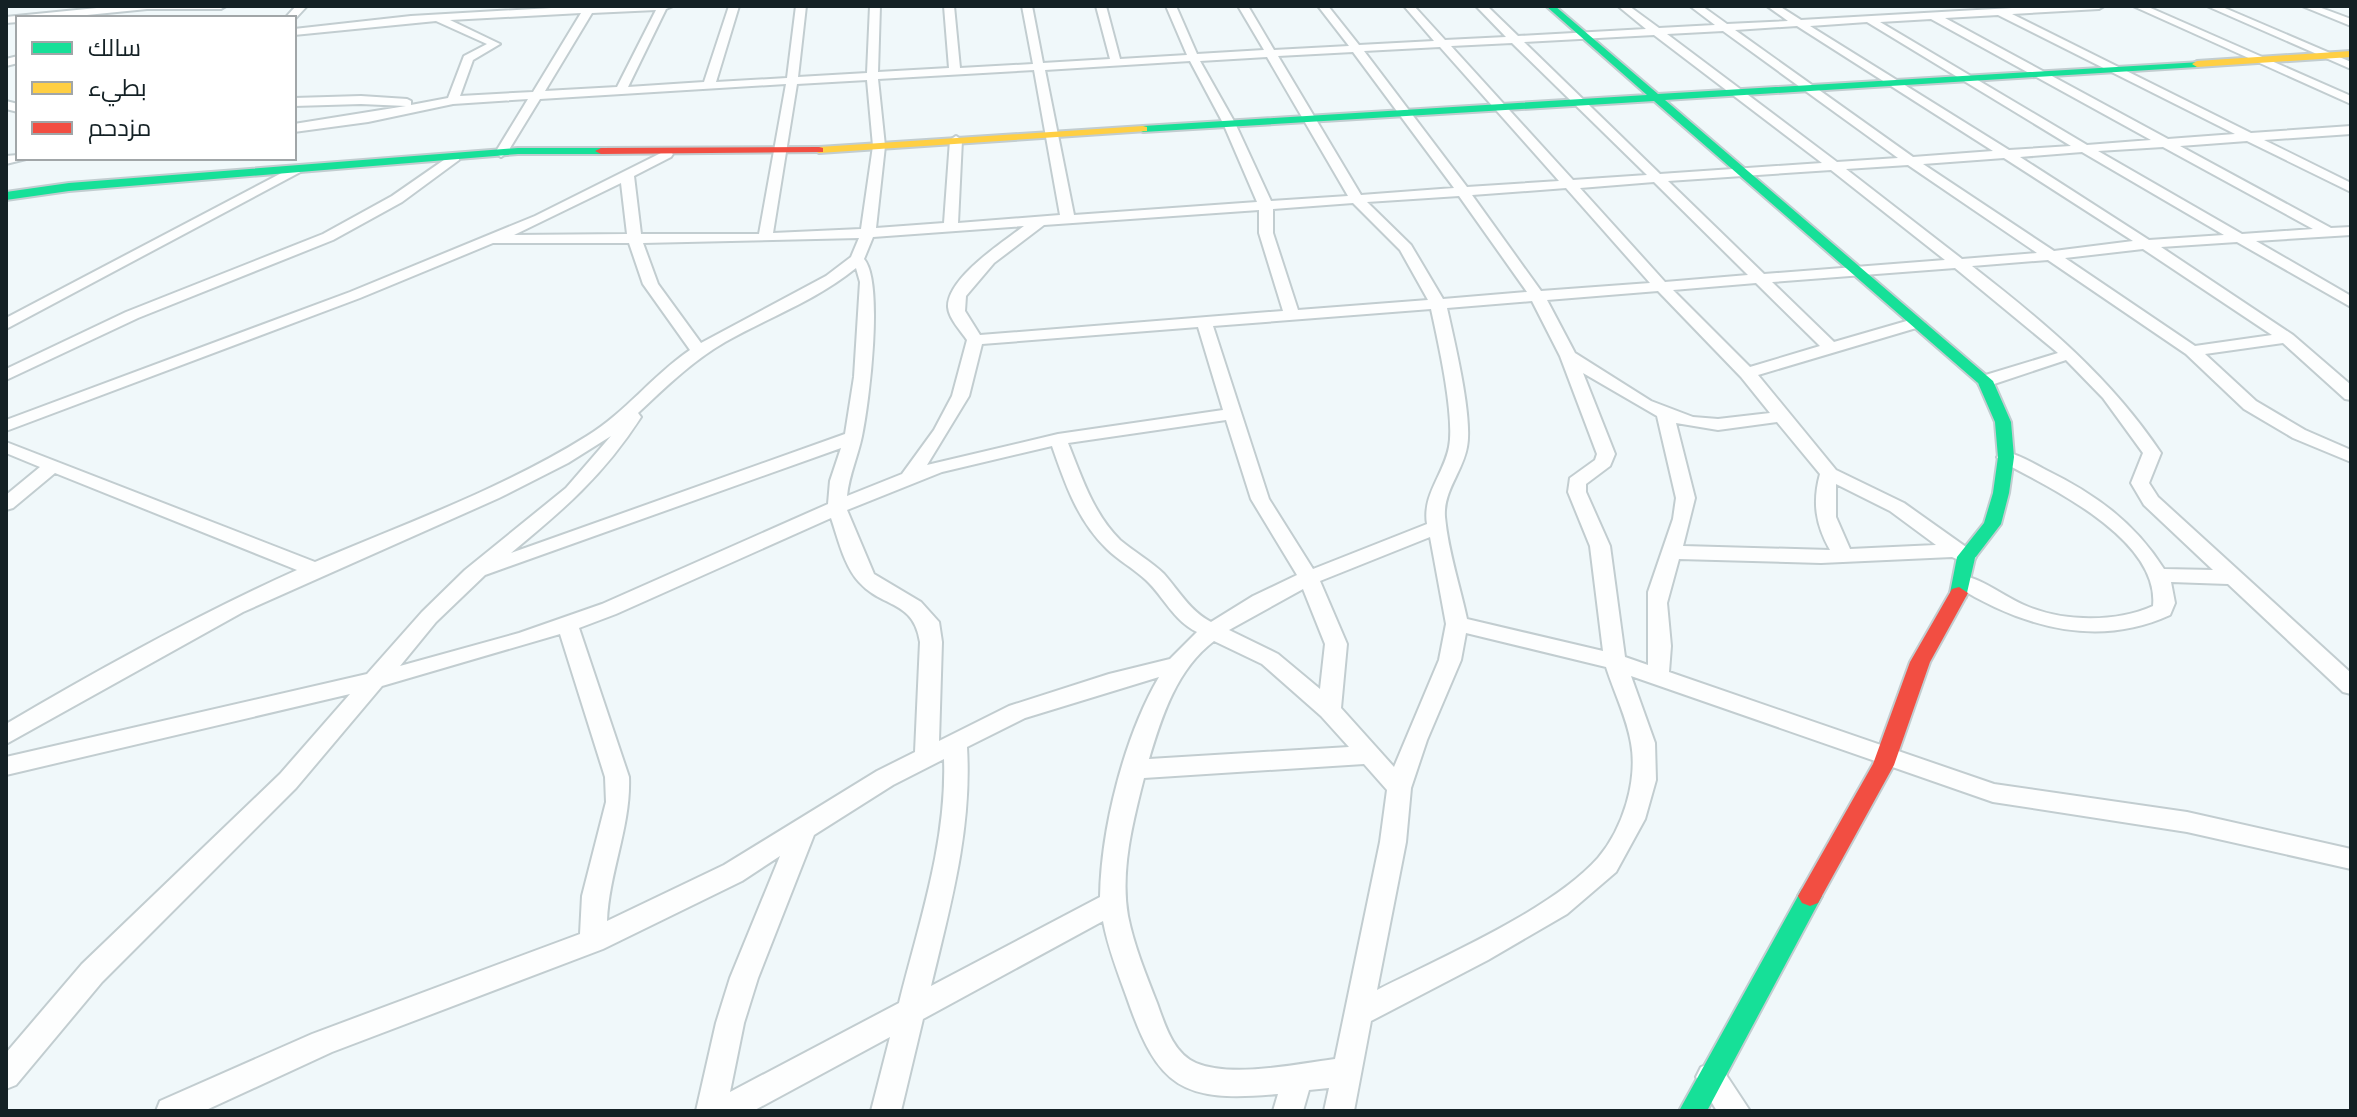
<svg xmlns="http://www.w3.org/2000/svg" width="2357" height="1117" viewBox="0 0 2357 1117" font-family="'Source Serif 4',Cairo,serif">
<rect width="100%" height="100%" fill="#f0f8fa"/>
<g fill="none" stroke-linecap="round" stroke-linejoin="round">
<g stroke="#c2cdd0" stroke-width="4">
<path id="street" d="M117 6H226L221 9H147L57 18H18V22L6 23V17Z
M296 6H307L294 20 285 18Z
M586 6H673L666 9 628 87 704 82 729 6H739L716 82 787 78 796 6H806L798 77 867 73 870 6H880L878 72 949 68 944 6H954L960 68 1033 64 1022 6H1032L1043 63 1110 59 1096 6H1106L1120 59 1187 55 1166 6H1176L1197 54 1264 50 1238 6H1248L1274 50 1349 46 1318 6H1328L1359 45 1434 41 1404 6H1414L1445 40 1506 37 1476 6H1487L1518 36 1646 29 1618 6H1629L1659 28 1715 25 1690 6H1702L1727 24 1788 21 1767 6H1779L1801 20 2046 6H2104L2099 9 2012 14 2251 133 2351 126V134L2264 140 2351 183V192L2247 141 2180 146 2331 228 2351 227V235L2256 241 2351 296V307L2237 242 2161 247 2293 335 2351 385V400L2345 399 2283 343 2205 354 2256 401 2305 430 2351 450V462L2293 438 2244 409 2186 354 2048 260 1972 266C2044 322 2110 377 2161 453L2149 483 2158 497 2351 673V694L2343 692 2228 584 2171 582 2175 603 2170 615C2096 649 2021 626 1956 586L1953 581 1956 576C1973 572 2006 598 2024 605 2062 622 2115 623 2153 606 2160 539 2048 486 2000 461L1997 457 2006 452C2020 455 2033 463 2046 470 2095 494 2134 522 2164 569L2213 570 2144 505 2131 483 2143 453 2103 398 2066 360 1991 385H1979L1977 381 1979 377 2058 353 1955 268 1772 282 1834 342 1917 318 1925 323 1923 326 1758 375 1836 470 1904 503 1973 552 1976 557 1973 562 1966 563 1952 557 1821 563 1679 559 1667 603 1671 646 1669 672 1994 784 2187 812 2351 849V869L2187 832 1993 802 1631 676 1655 743 1656 780 1645 819 1616 872 1567 914 1488 960 1371 1021 1354 1111H1324L1329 1088 1309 1090 1303 1111H1273L1278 1094C1182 1103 1158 1088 1127 998 1118 973 1108 948 1103 921L923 1019 901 1111H871L890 1037 753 1111H696L716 1023 730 978 780 856 742 881 603 949 332 1052 204 1111H156L160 1101 312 1034 580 934 582 896 606 802 605 777 560 634 382 686 296 788 102 982 16 1085 6 1089V1053L82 964 280 774 350 694 6 775V757L367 674 422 612 465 570 566 488 611 436 568 463 499 498 243 612 6 744V724C101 668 197 615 297 570L55 473 13 508 6 510V495L40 467 6 453V442L315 562C407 523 502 489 587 436 625 413 652 376 690 350L643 284 629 243H493L360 298 6 431V420L350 292 535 216 667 150 673 154 671 157 634 176 641 234H759L786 84 540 99 507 153 501 157 495 153 528 99 453 104 368 122 294 132V124L406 106 361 104 294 106V98L361 96 407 99 411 101V105L448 98 464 56 487 44 436 21 294 35V29L411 16ZM656 10 617 87 545 91 592 13ZM581 13 533 92 460 96 473 60 500 44 450 20ZM1998 15 2235 134 2168 139 1945 18ZM1931 19 2151 140 2087 145 1880 22ZM1867 22 2071 146 2009 150 1810 26ZM1797 26 1993 151 1913 157 1735 30ZM1723 31 1898 158 1837 162 1667 34ZM1654 35 1822 163 1660 174 1524 42ZM1512 43 1647 175 1573 180 1451 46ZM1440 47 1559 181 1467 187 1364 51ZM1353 52 1454 188 1361 195 1278 56ZM1267 57 1348 196 1271 201 1235 123 1200 61ZM1190 61 1223 123 1257 202 1074 215 1045 70ZM1034 70 1060 215 958 223 962 140 956 136 950 140 944 223 876 228 885 146 878 79ZM867 80 873 146 861 229 773 233 797 84ZM2163 147 2313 229 2242 234 2098 151ZM2082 152 2224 235 2149 240 2020 157ZM2004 158 2133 241 2054 251 1923 164ZM1908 165 2037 253 1962 259 1846 169ZM1831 170 1945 260 1764 274 1668 181ZM1654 182 1748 275 1665 282 1580 188ZM621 183 627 234 514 235ZM1566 188 1650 283 1541 291 1472 195ZM1459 196 1527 292 1443 299 1411 245 1367 202ZM1353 203 1400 250 1428 300 1298 310 1273 233V209ZM1259 210V233L1283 311 980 335 965 311 966 296 994 263 1044 225ZM1024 226C1003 242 947 278 948 307 949 319 961 331 967 340L952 396 934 430 902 474 847 496C849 475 858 456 862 436 869 403 884 282 864 259L873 237ZM859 238 851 257 826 276 701 343 658 284 643 243ZM2143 249 2272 335 2195 346 2065 258ZM856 268 860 282 854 377 845 434 511 553C564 509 603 476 641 417L638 413C666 387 692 361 725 342 769 317 817 300 856 268ZM1756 283 1820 346 1750 367 1673 290ZM1658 291 1741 377 1770 413 1718 419 1693 417 1651 401 1575 353 1547 300ZM1532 301 1560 356 1597 454 1595 460 1570 478 1568 492 1590 546 1603 651 1467 619C1460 586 1448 551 1445 517 1443 491 1463 471 1467 447 1473 417 1454 340 1447 308ZM1431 309C1438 341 1455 416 1449 447 1444 474 1422 495 1427 524L1313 569 1269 499 1213 326ZM1198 327 1223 410 1058 434 927 465 969 396 982 344ZM1583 373 1657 416 1676 498 1673 519 1648 592V665L1625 657 1610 546 1586 492V484L1610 466 1615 454ZM1226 420 1251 499 1297 575 1253 596 1211 622C1190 611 1179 591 1164 574 1151 561 1134 552 1120 540 1093 513 1082 478 1068 443ZM1777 422 1820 474C1812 503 1816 525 1830 550L1683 546 1695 498 1676 423 1718 430ZM1052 446C1065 483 1077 520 1107 549 1118 560 1133 568 1146 580 1164 597 1173 620 1197 632L1170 659 1109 674 1009 706 939 741 942 642 939 622 921 602 874 574 847 510 942 472ZM841 448 830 481 828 504 602 604 519 633 400 666 436 622 485 575ZM1836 484 1890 511 1936 545 1850 549 1836 517ZM831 518C838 538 844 566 859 582 882 608 914 600 920 642L915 752 877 771 724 865 607 921C609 872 631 826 629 777L579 628 616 614ZM1430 537 1446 624 1439 660 1394 767 1341 708 1347 644 1320 581ZM1303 589 1325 644 1320 689 1278 654 1229 630ZM1466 633 1606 667C1614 692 1627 718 1631 743 1638 780 1623 829 1598 858 1552 910 1440 958 1377 990L1406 842 1411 788 1427 740 1461 660ZM1214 641 1262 664 1321 716 1349 747 1149 759C1162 715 1177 669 1214 641ZM1159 677C1124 737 1101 829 1100 897L931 986C950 907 972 830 967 747L1025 718ZM944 759C947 842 919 923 899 1003L730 1092 744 1023 758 978 814 835 893 785ZM1364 764 1387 790 1380 842 1335 1059C1297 1064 1232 1078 1196 1063 1173 1053 1165 1025 1157 1003 1146 975 1134 946 1128 916 1120 871 1133 821 1144 778Z
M2133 6H2146L2351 96V104Z
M2207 6H2220L2351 62V69Z
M2302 6H2316L2351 19V26Z
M18 56V63L6 66V59Z
M6 101 18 104V112L6 109Z
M454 153 459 154V160L402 202 333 240 138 318 6 380V369L126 312 323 234 392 196Z
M18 155V158H30L6 164V156Z
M295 166 306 169 6 329V318Z
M1711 1063 1721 1067 1750 1111H1717L1696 1077 1701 1067Z"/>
</g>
<g stroke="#c2cdd0" stroke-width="4">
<path id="fast" d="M1546 6H1555L1658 94 2201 62 2202 64 2197 67 1665 100 1993 381 2011 422 2014 457 2009 493 2001 524 1975 558 1966 597H1952L1950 593 1957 557 1984 523 1993 493 1998 457 1995 422 1978 383 1654 101 1143 132 1137 129 1143 126 1647 95Z
M518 148H601L607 151 601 154H518L69 191 6 200V192L69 183Z
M1810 886 1818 889 1822 896 1707 1111H1679L1802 889Z"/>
</g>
<g stroke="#c2cdd0" stroke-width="4">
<path id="slow" d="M2351 51V57L2197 67 2192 64 2197 61Z
M1143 126 1147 127V131L819 153 813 150 819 147Z"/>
</g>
<g stroke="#c2cdd0" stroke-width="4">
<path id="jam" d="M819 147 823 148V152L601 154 595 151 601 148Z
M1959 587 1968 593 1930 662 1894 765 1818 903 1810 906 1802 903 1798 896 1802 889 1873 764 1910 662 1952 589Z"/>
</g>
<use href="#street" fill="#fdfefe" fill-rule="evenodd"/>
<use href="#fast" fill="#16e098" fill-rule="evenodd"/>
<use href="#slow" fill="#ffcf43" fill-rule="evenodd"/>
<use href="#jam" fill="#f24e42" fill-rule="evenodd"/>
</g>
<rect width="2357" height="1117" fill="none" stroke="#142125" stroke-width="16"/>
<rect x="16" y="16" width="280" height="144" fill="#ffffff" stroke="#a1a6a8" stroke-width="2"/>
<rect x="32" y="42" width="40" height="12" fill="#16e098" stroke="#a1a6a8" stroke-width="2"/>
<text x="88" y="56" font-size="24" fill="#142125">سالك</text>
<rect x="32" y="82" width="40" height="12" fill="#ffcf43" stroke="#a1a6a8" stroke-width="2"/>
<text x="88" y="96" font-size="24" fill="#142125">بطيء</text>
<rect x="32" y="122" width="40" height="12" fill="#f24e42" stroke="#a1a6a8" stroke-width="2"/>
<text x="88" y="136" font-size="24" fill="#142125">مزدحم</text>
</svg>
